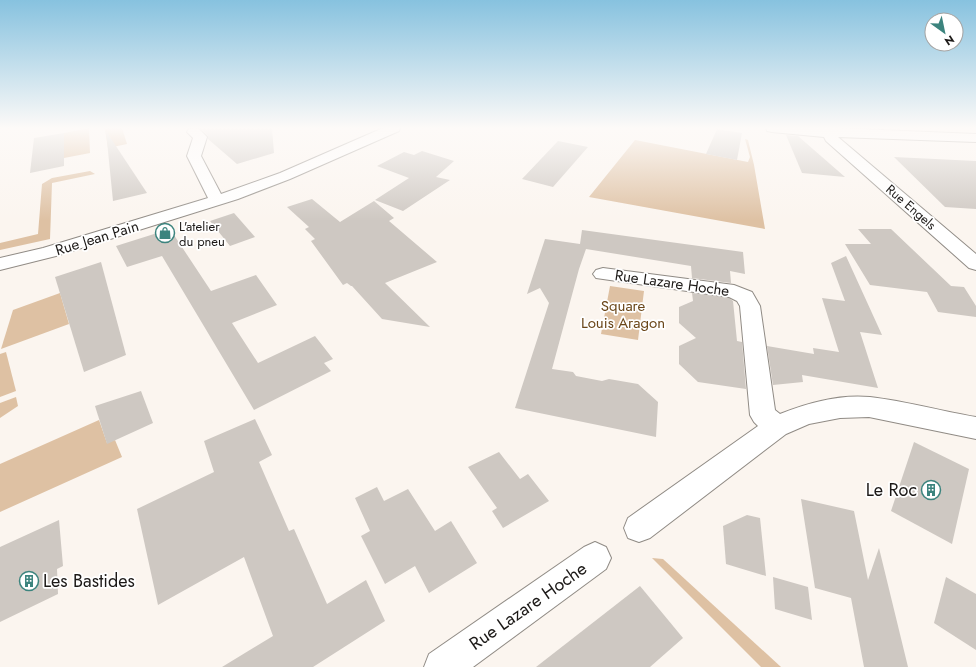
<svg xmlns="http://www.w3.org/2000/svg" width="976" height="667" font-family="Jost,sans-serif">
<rect width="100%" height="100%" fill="#fbf5ef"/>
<!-- green -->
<g fill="#dec1a3">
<polygon points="89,128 90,153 64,158 64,133"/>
<polygon points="107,128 122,128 127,144 108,148 105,130"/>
<polygon points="745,139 748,140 754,165 765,229 589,197 635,140 748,162 750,157"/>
<polygon points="90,171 95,174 52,183 50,239 0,250 0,243 38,234 42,184 52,178"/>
<polygon points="610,286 644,291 638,340 601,334"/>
<polygon points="60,293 69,324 1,349 13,310"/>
<polygon points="6,352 16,391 0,397 0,354"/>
<polygon points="16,397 18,406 0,418 0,403"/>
<polygon points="99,420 107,443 115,440 122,457 0,512 0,464"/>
<polygon points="652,558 663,559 781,667 761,667"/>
</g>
<!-- building -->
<g fill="#cec8c2">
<polygon points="200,128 272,128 274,153 237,164 208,139 208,136"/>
<polygon points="717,129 742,133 737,160 706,154"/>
<polygon points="106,131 147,193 113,201"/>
<polygon points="64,133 64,166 30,173 34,138"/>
<polygon points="786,135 798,136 845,177 802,173"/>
<polygon points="558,141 588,147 553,187 522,179"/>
<polygon points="422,151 454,161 436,177 450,180 403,211 375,200 409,178 377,166 404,152 414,155"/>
<polygon points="894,157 976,161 976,209 945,207"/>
<polygon points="312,199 340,222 374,201 394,218 389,221 437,262 385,283 430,327 382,319 352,286 351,286 347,283 343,285 311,241 315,239 305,229 309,227 287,207"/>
<polygon points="234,213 255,237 230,246 210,221"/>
<polygon points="170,229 211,291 256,275 277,305 232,323 258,363 315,336 333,359 324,363 331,371 254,410 162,256 127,267 116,246"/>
<polygon points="858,229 891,229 951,286 964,287 976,306 976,317 938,312 927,292 870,285 845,244 871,244"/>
<polygon points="582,230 743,252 745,274 730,271 731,283 692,278 691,266 586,249 579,269 552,369 573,372 576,376 602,381 609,379 638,384 658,402 656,437 515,408 549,303 540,288 527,294 545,239 580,244"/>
<polygon points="846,256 882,335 860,332 878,388 802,375 803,382 773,385 767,346 814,354 813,348 839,352 822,298 845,301 831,263"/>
<polygon points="101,262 126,355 84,372 55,277"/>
<polygon points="692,293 729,298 733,301 737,341 742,342 746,389 698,382 679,364 679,346 696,338 679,323 679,307 693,301"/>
<polygon points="141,391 153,423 107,444 95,406"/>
<polygon points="255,419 272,455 259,462 289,531 294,529 327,604 366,580 385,621 313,667 222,667 273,636 244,557 158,605 137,509 214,472 204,441"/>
<polygon points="914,442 969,469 952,544 891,511"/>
<polygon points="499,452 520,479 528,474 549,501 503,528 492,511 497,508 468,467"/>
<polygon points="377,487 384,501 408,489 435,531 451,521 477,563 429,593 415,566 385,584 361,536 370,531 355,498"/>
<polygon points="801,499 854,511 868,580 879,548 908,667 864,667 851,598 815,588"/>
<polygon points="747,515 760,518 766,576 726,564 723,526"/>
<polygon points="59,520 63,566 57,569 58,594 0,622 0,547"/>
<polygon points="773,577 808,587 812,620 775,609"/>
<polygon points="946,577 976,594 976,650 934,623"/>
<polygon points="640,586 683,638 650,667 536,667"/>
</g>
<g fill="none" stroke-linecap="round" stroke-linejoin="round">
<defs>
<g id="minor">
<polygon points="194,128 199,129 207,137 201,156 221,194 280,173 383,128 400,128 399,131 290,179 238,199 56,256 0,270 0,258 43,248 208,198 187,156 193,138 187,132 189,129"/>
<polygon points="766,128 835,128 976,134 976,142 838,137 976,254 976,270 969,268 826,141 824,137 772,132 767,131"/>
<path d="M603 268 734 285 752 292 760 306 775 410 780 414C807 403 840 394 870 397 905 401 941 411 976 417V439L869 417 840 418 809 424 786 434 650 538 639 542 628 538 624 528 628 518 758 426 754 422 750 415 740 306 737 301 729 297 596 278 593 274 596 270Z"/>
<polygon points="595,542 606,547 611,558 606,569 473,667 424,667 429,654 584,547"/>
</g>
</defs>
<!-- minor casing -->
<use href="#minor" stroke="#908b85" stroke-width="2"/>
<!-- minor -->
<use href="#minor" fill="#fff" fill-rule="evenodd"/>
</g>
<!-- sky -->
<linearGradient id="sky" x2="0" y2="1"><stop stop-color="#87c2df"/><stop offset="0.58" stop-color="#fdfaf8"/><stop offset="1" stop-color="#fdfaf8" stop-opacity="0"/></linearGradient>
<rect width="976" height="221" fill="url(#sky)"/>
<!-- icons -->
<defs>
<symbol id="shop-ring" viewBox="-11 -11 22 22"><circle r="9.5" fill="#fff" stroke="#3c847e" stroke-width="1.5"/><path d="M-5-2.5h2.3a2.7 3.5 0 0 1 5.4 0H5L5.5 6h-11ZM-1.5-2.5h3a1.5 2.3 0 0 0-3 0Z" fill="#3c847e"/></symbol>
<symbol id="building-ring" viewBox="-11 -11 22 22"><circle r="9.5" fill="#fff" stroke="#3c847e" stroke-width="1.5"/><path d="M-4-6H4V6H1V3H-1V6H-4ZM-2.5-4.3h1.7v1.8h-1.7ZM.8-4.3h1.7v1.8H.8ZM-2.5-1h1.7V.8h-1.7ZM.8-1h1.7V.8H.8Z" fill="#3c847e"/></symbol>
</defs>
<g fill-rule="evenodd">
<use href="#shop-ring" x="154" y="222" width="22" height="22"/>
<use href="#building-ring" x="920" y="479" width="22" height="22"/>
<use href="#building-ring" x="18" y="570" width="22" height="22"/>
</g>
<g text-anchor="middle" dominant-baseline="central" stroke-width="3.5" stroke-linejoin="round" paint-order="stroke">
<!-- far-street labels -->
<g font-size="13" fill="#1c1917" stroke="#fff">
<text transform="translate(911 207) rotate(41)">Rue Engels</text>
</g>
<!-- far-poi labels -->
<g font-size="13" fill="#1c1917" stroke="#fff" text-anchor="start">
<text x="179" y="226">L'atelier<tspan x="179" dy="15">du pneu</tspan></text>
</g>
<!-- street labels -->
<g font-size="15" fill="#1c1917" stroke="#fff">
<text transform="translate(97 238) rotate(-17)">Rue Jean Pain</text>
<text transform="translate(672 283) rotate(8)">Rue Lazare Hoche</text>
</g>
<!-- park labels -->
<g font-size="15" fill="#6a4619" stroke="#fff">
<text x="623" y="306">Square<tspan x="623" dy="17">Louis Aragon</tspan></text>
</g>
<!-- near-poi labels -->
<g font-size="18" fill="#1c1917" stroke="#fff" text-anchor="end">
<text x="917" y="490">Le Roc</text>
<text x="43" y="581" text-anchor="start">Les Bastides</text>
</g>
<!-- near-street labels -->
<g font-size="18" fill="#1c1917" stroke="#fff">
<text transform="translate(528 606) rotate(-35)">Rue Lazare Hoche</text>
</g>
</g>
<!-- north arrow -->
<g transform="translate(944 32) rotate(147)"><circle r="19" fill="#ffffff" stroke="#a4a3a2"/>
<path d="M0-3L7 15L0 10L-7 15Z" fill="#3c847e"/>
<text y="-6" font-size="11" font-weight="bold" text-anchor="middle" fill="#1c1917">N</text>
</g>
</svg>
